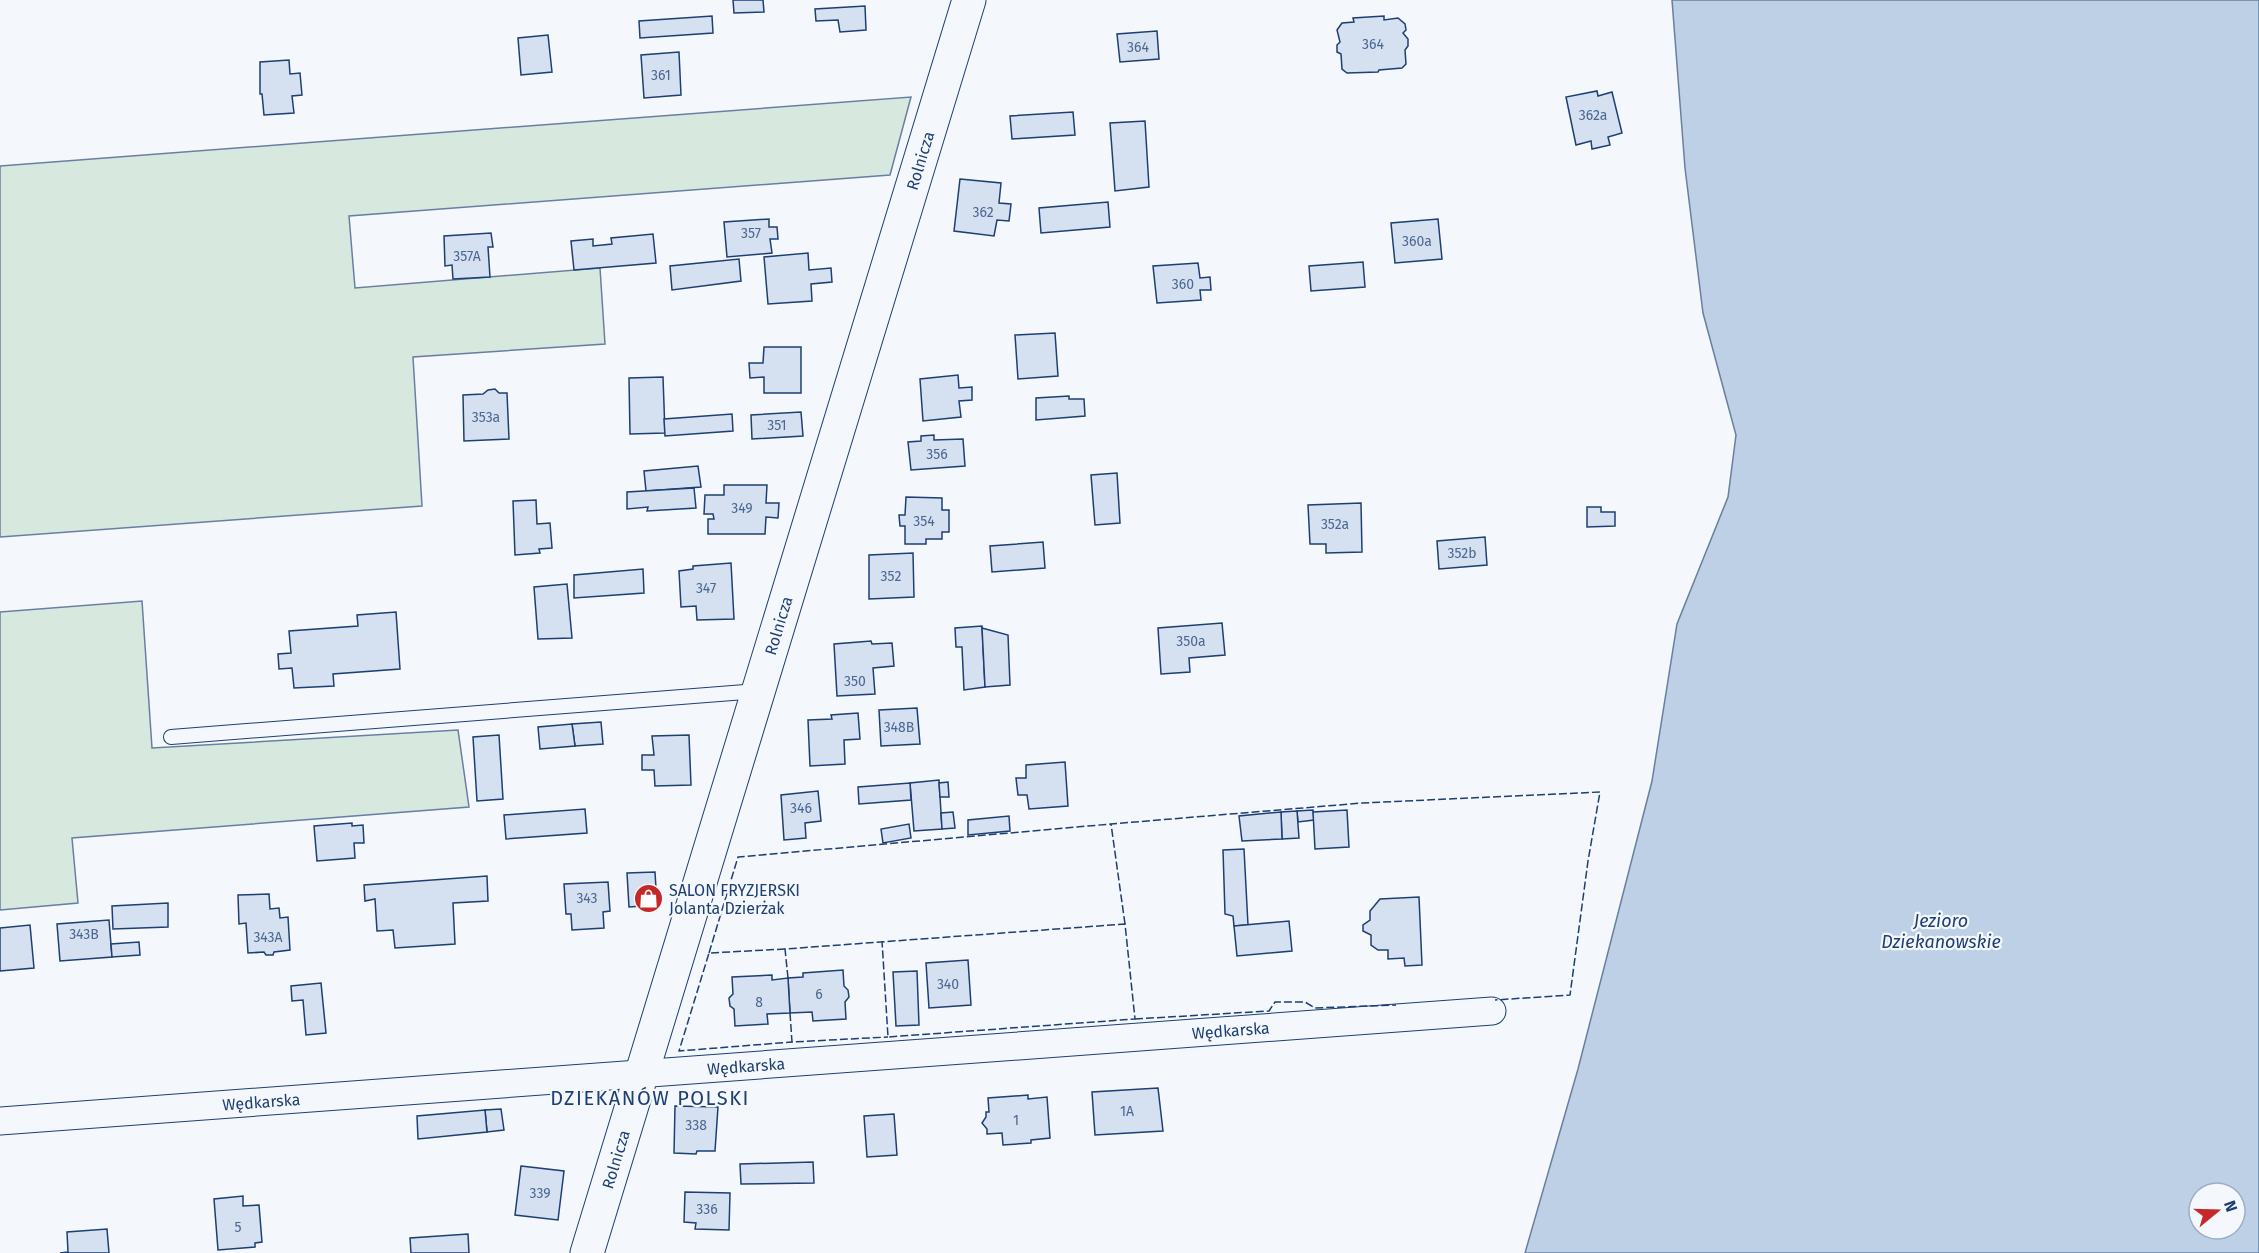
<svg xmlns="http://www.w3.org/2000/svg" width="2259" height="1253" font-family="'Fira Sans',sans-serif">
<rect width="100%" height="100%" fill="#f4f7fb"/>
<!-- green -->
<g fill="#d7e8df" stroke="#687fa3" stroke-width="1.5">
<polygon points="911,97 890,175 349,216 355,288 600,268 605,344 413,357 422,506 0,537 0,166"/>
<polygon points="142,601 152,748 458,730 469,807 72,838 78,903 0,910 0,612"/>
</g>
<!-- water -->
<path fill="#bed0e5" stroke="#687fa3" stroke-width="1.5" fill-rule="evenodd" d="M1672 0H2259V1253H1525L1578 1069 1652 781 1677 624 1728 497 1736 435 1703 313 1685 168ZM2199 1193H2235V1229H2199Z"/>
<!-- building -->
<g fill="#d5e0f0" stroke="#1d3f73" stroke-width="1.5">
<polygon points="733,0 763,0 764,12 734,13"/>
<polygon points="865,6 866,30 840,32 838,20 816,21 815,9"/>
<polygon points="712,16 713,33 640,38 639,21"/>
<polygon points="1384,16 1384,20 1398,18 1405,24 1406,30 1403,33 1408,39 1408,46 1405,50 1406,64 1402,68 1379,70 1378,72 1347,73 1342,69 1341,54 1337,52 1337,45 1340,42 1337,30 1342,23 1354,22 1353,18"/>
<polygon points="1157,31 1159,59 1120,62 1117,34"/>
<polygon points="548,35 552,72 521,75 518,38"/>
<polygon points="679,52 681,95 644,98 641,55"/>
<polygon points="289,60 290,74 300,73 302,95 292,96 294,113 264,115 262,94 260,94 260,62"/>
<polygon points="1597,91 1598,96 1612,92 1622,133 1608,137 1610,145 1592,149 1591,141 1576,145 1566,97"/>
<polygon points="1073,112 1075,135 1012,139 1010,116"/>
<polygon points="1145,121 1149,187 1115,191 1110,123"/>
<polygon points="960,179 1001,183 999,203 1011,204 1009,221 997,220 994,236 954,231"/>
<polygon points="1108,202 1110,227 1041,233 1039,208"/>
<polygon points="769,219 769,227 777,227 778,239 770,239 772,253 727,257 724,222"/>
<polygon points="1438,219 1442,259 1395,263 1391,223"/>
<polygon points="491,233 493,247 488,247 490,277 453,279 452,265 445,266 444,236"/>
<polygon points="653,234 656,263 574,270 571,241 593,239 593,246 612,244 611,238"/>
<polygon points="808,253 809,270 831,268 832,282 811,284 812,301 768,304 764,257"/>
<polygon points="739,259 741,281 672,290 670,266"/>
<polygon points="1363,262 1365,287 1311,291 1309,266"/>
<polygon points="1198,263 1200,278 1210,277 1211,290 1200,290 1201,300 1157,303 1153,266"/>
<polygon points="1055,333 1058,376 1018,379 1015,335"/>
<polygon points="764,347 801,347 801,393 764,393 764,377 750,378 749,363 763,363"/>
<polygon points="958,375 959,388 972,387 972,400 959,401 961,417 923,421 920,379"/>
<polygon points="663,377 665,433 630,434 629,378"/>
<polygon points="495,389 499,393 507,393 509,439 464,441 463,395 483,394 488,390"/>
<polygon points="1069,396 1069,399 1084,399 1085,416 1036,420 1036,398"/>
<polygon points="801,412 803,436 752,439 751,415"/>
<polygon points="732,414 733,431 665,436 664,419"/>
<polygon points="934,435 934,440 963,439 965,466 911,470 908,442 921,441 921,436"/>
<polygon points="698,466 701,487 646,491 644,471"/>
<polygon points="1117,473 1120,523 1095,525 1091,475"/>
<polygon points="724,485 767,485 766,503 779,503 778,518 766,517 765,534 708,534 708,519 714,519 713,514 704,514 705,495 724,495"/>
<polygon points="694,488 696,508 647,511 648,507 627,509 627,492"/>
<polygon points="906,497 942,498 942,510 949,510 949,532 942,532 942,539 926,539 926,544 905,544 905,526 900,526 899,515 905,515"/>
<polygon points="536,500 537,524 550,523 552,548 539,549 540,553 515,555 513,501"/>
<polygon points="1361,503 1362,552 1326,553 1326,544 1310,544 1308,505"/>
<polygon points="1587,507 1601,507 1601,512 1615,512 1615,526 1587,527"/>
<polygon points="1485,537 1487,565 1439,569 1437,541"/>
<polygon points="1043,542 1045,568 992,572 990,546"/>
<polygon points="913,553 914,597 869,599 869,555"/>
<polygon points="731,563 734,619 697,620 696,606 681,607 679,571 693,569 693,566"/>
<polygon points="643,569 644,593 574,598 574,575"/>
<polygon points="567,584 572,638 538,639 534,587"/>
<polygon points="396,612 400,669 333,674 334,686 294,688 292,668 279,669 278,654 291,653 289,631 358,626 357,615"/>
<polygon points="1222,623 1225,655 1189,658 1190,672 1161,674 1158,628"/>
<polygon points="982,626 985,687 964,690 962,647 956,647 955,628"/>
<polygon points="982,628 1008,635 1010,685 985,687"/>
<polygon points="871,641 872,644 892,643 894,666 873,668 875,694 837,696 834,644"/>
<polygon points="917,708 920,744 881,746 879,710"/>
<polygon points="858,713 860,739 844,740 845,764 810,766 808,720 832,719 831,715"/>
<polygon points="601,722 603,744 575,746 572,724"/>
<polygon points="572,724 575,746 540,749 538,727"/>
<polygon points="499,735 503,799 477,801 473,737"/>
<polygon points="689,735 691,785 655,786 654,770 642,770 642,755 654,755 652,736"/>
<polygon points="1065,762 1068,806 1029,809 1027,795 1018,795 1016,778 1026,778 1026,765"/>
<polygon points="939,780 942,829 914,831 910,783"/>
<polygon points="948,782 949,797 940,797 939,783"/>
<polygon points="910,783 911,800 859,804 858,787"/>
<polygon points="818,791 821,821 805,823 806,838 784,840 781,795"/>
<polygon points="585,809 587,833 506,839 504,815"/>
<polygon points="1313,810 1314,820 1298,822 1297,811"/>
<polygon points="1347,810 1349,847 1315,849 1313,812"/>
<polygon points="1297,811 1299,838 1282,839 1281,812"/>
<polygon points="953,812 955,828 942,829 941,813"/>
<polygon points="1281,812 1282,839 1242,841 1239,816"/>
<polygon points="1009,816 1010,831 968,835 968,820"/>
<polygon points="352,823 352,826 363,825 364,843 354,843 355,858 317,861 314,826"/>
<polygon points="909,824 911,838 883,843 881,829"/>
<polygon points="1244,849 1248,925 1234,926 1233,916 1225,914 1223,850"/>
<polygon points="655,872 657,905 629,907 627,873"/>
<polygon points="487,876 488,901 453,903 455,944 395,948 393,930 377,931 375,899 365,901 364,885"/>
<polygon points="608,882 610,911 603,912 604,928 572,930 571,914 566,914 564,884"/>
<polygon points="269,894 270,909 279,908 280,918 288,917 290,950 274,952 273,955 266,955 264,952 248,953 246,923 239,924 238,895"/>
<polygon points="1419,897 1422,965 1405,966 1404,958 1388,959 1388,950 1378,950 1371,945 1371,935 1363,931 1363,925 1370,920 1370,911 1380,899"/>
<polygon points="168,903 168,927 113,929 112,906"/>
<polygon points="109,920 112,957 60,961 57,924"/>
<polygon points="1289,921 1292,951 1237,956 1234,926"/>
<polygon points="30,925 34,968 0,971 0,928"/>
<polygon points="139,942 140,955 112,957 111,944"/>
<polygon points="968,960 971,1005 929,1008 926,963"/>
<polygon points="843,970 844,986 848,990 849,997 845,1002 846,1019 813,1021 812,1012 790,1013 788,978 803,977 803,973"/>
<polygon points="917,971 919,1025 896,1026 893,972"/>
<polygon points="772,975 772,980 788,978 790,1013 767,1014 768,1024 735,1026 734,1009 730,1006 729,998 733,994 732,977"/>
<polygon points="321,983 326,1033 306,1035 303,1000 292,1001 291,986"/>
<polygon points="1158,1088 1163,1131 1095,1135 1092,1092"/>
<polygon points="1028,1095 1028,1099 1047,1097 1050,1138 1031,1140 1031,1143 1003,1145 1002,1133 987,1134 987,1129 982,1123 986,1117 986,1112 989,1112 988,1098"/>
<polygon points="675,1106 718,1107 715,1151 697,1151 696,1154 674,1153"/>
<polygon points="501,1109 504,1130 487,1132 485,1110"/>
<polygon points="485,1110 487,1132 418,1139 417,1116"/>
<polygon points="894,1114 897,1155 867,1157 864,1116"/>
<polygon points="813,1162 814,1183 741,1184 740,1164"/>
<polygon points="521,1166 564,1171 558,1220 515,1215"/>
<polygon points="685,1192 730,1193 729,1230 695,1229 696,1223 684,1222"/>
<polygon points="243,1196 243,1206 259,1205 262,1242 255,1243 255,1247 218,1250 214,1199"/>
<polygon points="107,1229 109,1253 60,1253 68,1252 67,1232"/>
<polygon points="468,1234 469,1253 411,1253 410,1238"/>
</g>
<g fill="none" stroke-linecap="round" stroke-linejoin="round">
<defs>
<polyline id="service" points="171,737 758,691"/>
<g id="minor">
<path id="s1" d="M0 1121 1492 1011"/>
</g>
<g id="tertiary">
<path id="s2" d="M587 1253 969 0"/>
</g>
</defs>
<!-- service casing -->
<use href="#service" stroke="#1d3f73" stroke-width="16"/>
<!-- minor casing -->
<use href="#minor" stroke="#1d3f73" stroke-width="29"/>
<!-- tertiary casing -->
<use href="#tertiary" stroke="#1d3f73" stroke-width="35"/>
<!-- service -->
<use href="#service" stroke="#f4f7fb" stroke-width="14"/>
<!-- minor -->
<use href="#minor" stroke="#f4f7fb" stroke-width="27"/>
<!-- tertiary -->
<use href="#tertiary" stroke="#f4f7fb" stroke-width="33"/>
<!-- fence -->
<g stroke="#1d3f73" stroke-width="1.5" stroke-dasharray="8 3" stroke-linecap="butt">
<polyline points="1125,924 1111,824 1362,803 1600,792 1588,861 1570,995 1495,1000"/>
<polyline points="785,949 709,953 679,1051 792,1042"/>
<polyline points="709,953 738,857 1111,824"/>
<polyline points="788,978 785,949 1125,924 1135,1019 888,1037 882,941"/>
<polyline points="790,1013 792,1042 888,1037"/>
<polyline points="1135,1019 1269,1011 1275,1002 1305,1002 1315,1008 1396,1005"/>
</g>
</g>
<!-- icons -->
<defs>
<symbol id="shop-disc" viewBox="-11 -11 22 22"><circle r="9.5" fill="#c62828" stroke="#f4f7fb"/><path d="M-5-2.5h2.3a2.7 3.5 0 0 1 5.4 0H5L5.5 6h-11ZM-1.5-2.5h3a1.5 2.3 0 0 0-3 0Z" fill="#fff"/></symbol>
</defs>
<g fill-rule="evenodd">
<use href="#shop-disc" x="632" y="882" width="33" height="33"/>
</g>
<g text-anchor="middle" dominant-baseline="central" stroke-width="4.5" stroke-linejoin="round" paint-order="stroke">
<!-- number labels -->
<g font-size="14" fill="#4b6792">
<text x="1373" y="44">364</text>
<text x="1138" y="47">364</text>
<text x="661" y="75">361</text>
<text x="1593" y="115">362a</text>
<text x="983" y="212">362</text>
<text x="751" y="233">357</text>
<text x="1417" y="241">360a</text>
<text x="467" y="256">357A</text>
<text x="1183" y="284">360</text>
<text x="486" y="417">353a</text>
<text x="777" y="425">351</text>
<text x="937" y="454">356</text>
<text x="742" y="508">349</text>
<text x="924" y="521">354</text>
<text x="1335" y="524">352a</text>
<text x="1462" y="553">352b</text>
<text x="891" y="576">352</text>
<text x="706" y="588">347</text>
<text x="1191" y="641">350a</text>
<text x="855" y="681">350</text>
<text x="899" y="727">348B</text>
<text x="801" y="808">346</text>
<text x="587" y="898">343</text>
<text x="84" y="934">343B</text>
<text x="268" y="937">343A</text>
<text x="948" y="984">340</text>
<text x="819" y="994">6</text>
<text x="759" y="1002">8</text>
<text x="1127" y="1111">1A</text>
<text x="1016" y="1120">1</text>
<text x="696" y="1125">338</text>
<text x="540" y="1193">339</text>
<text x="707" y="1209">336</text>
<text x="238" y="1227">5</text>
</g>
<!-- street labels -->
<g font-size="16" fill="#1d3f73" stroke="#f4f7fb">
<text stroke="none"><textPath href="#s2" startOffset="1142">Rolnicza</textPath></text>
<text stroke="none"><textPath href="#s2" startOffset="656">Rolnicza</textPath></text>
<text stroke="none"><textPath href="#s1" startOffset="1234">Wędkarska</textPath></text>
<text stroke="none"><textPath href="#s1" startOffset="748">Wędkarska</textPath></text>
<text stroke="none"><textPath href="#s1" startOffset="262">Wędkarska</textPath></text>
<text stroke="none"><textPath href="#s2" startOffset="98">Rolnicza</textPath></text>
</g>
<!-- poi labels -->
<g font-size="16" fill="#1d3f73" stroke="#f4f7fb" text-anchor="start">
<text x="669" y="890">SALON FRYZJERSKI<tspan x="669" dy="18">Jolanta Dzierżak</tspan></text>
</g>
<!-- water labels -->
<g font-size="18" font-style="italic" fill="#1d3f73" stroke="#f4f7fb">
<text x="1941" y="921">Jezioro<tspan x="1941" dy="21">Dziekanowskie</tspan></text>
</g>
<!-- quarter labels -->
<g font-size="20" letter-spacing="1.5" fill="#1d3f73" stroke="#f4f7fb">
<text x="650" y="1098">DZIEKANÓW POLSKI</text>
</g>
</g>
<!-- north arrow -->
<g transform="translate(2217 1211) rotate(71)"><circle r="28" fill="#f4f7fb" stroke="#9eadc5" stroke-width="1.5"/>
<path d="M0-4.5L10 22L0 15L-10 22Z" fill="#c62828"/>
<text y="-9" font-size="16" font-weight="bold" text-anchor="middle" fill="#1d3f73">N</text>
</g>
</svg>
